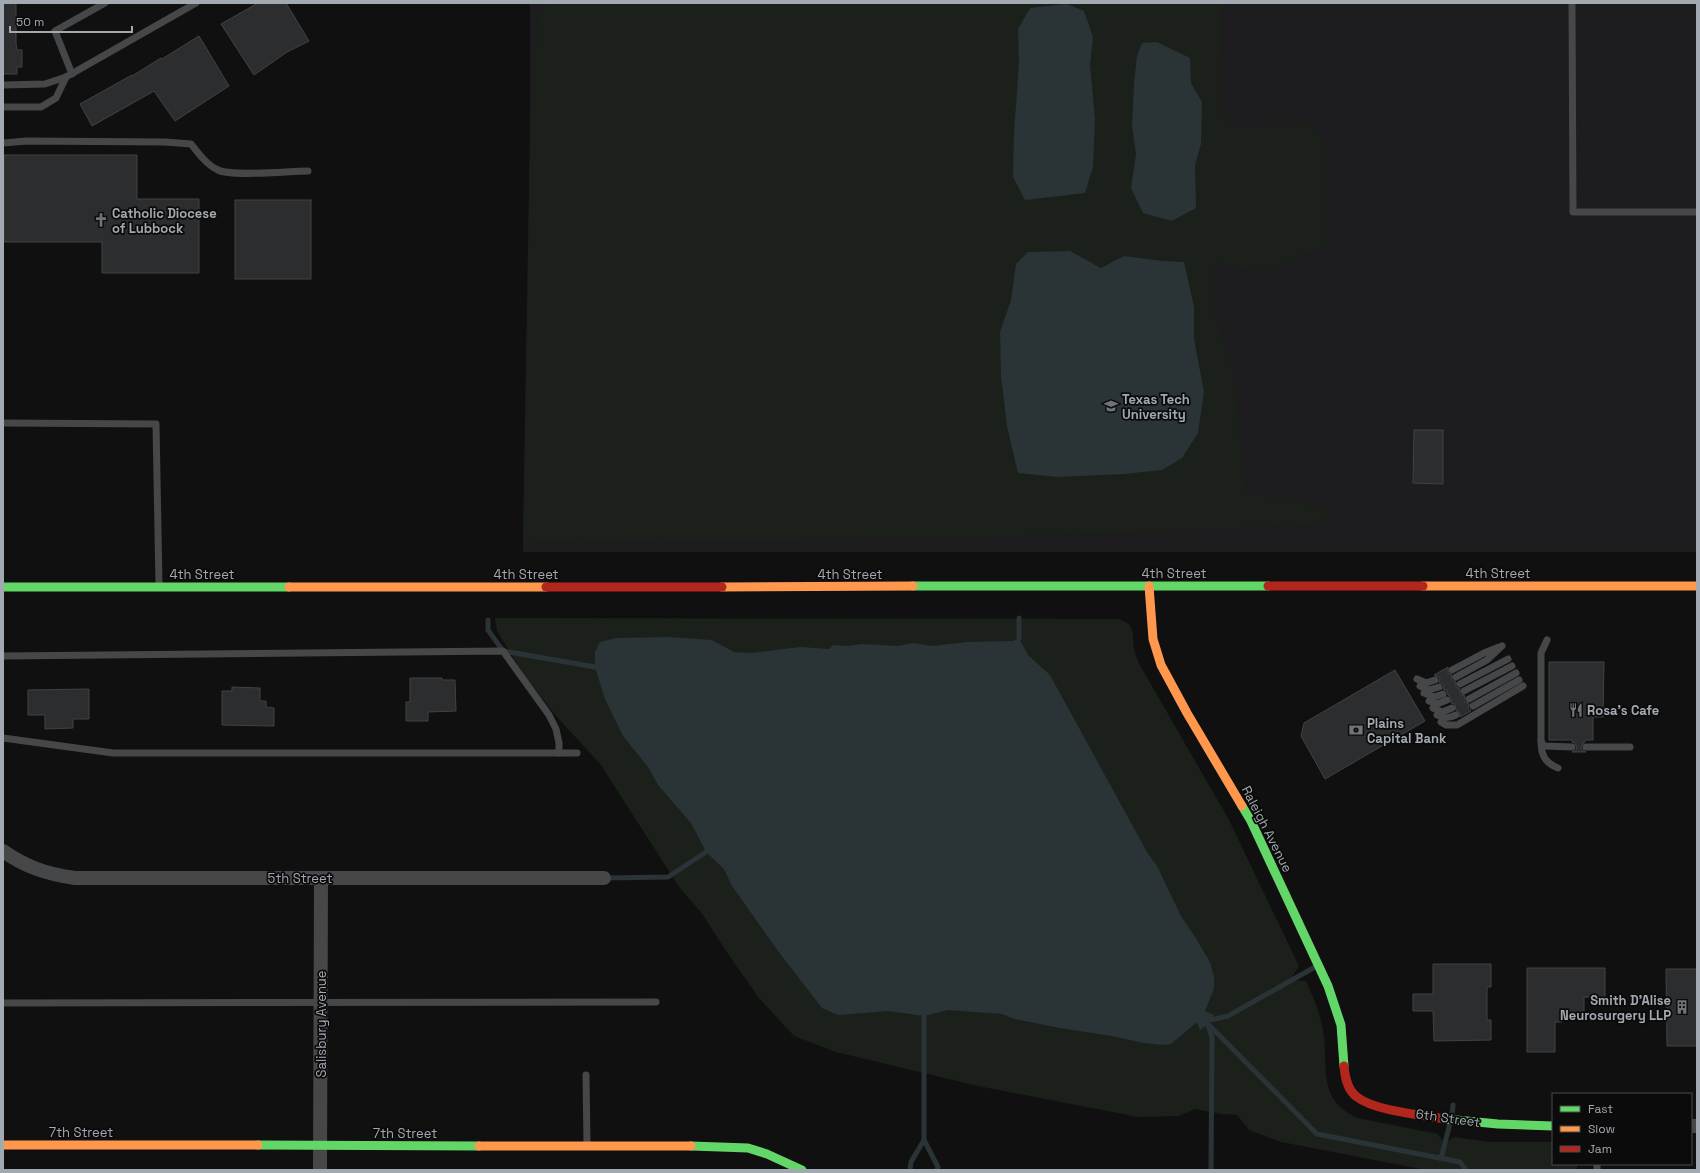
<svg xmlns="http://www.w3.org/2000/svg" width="1700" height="1173" font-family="'Space Grotesk',sans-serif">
<rect width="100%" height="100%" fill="#101011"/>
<!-- built -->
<polygon fill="#1d1d1f" points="530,3 1697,3 1697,552 523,552 530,133"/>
<!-- green -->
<g fill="#1b201b">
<polygon points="545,3 1221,3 1219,108 1236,128 1310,124 1326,144 1328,244 1266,273 1216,263 1213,311 1233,370 1246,494 1292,498 1329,511 1326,525 941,539 523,542 530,133 537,29"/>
<path d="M495 618 1117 619C1136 623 1132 633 1134 649 1135 655 1138 661 1141 667L1229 820 1299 966 1292 977 1293 980 1306 981C1313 997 1320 1012 1323 1030 1329 1065 1316 1100 1358 1118L1438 1134 1443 1141 1447 1142 1454 1137 1489 1142H1553V1164H1577V1170H1426L1281 1142 1249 1130 1237 1115 1221 1114 1195 1109 1178 1116 1138 1117 978 1086 836 1052 794 1036 759 998 730 957 703 915 679 887 601 765 556 716 524 675 497 631Z"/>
</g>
<!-- water -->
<g fill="#2a3336">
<polygon points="1067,4 1084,11 1093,37 1090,65 1095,119 1093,167 1085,193 1025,200 1013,177 1014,133 1019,63 1018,29 1030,8"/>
<polygon points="1157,42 1190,58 1191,83 1202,102 1201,144 1195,165 1196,208 1172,221 1143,213 1131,188 1136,154 1132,126 1134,83 1137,56 1142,43"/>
<polygon points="1070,251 1101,268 1124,256 1162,261 1184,262 1194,307 1194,339 1204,392 1198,433 1182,458 1162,470 1124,474 1058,477 1018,473 1007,426 1001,376 1000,332 1011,300 1016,264 1028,252"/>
<polygon points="668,637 712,640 734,652 751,653 800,647 829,649 833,645 847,646 862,644 898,646 913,643 933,646 967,642 1013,641 1019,638 1028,655 1050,675 1147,852 1157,866 1181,916 1195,937 1210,962 1214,977 1214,989 1205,1011 1214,1015 1208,1024 1200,1030 1197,1022 1171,1044 1163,1045 1143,1043 1112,1036 1060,1028 1015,1019 1002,1014 948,1010 924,1016 888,1011 838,1015 822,1008 778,951 732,886 724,869 706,852 691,823 658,785 648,767 623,736 605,699 595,667 595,652 600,642 616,638"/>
</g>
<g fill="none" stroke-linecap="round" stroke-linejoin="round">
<!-- stream -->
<g stroke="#2a3336" stroke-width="5">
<polyline points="1019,618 1019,638"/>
<polyline points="488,620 488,630 503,651 595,667"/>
<polyline points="605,878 668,877 706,852"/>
<polyline points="1211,1020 1228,1016 1315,967"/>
<polyline points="1208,1024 1317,1134 1460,1162 1466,1170"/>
<polyline points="1208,1026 1212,1037 1211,1170"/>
<polyline points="1452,1116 1453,1105"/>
<polyline points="924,1140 938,1167 937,1170"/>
<polyline points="1439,1158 1442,1155 1450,1123"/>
<polyline points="910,1170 911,1162 924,1140 924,1016"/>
</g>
</g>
<!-- building -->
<g fill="#2c2d2e" stroke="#404244">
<polygon points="3,3 16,3 16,44 17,50 22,50 22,67 17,67 17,74 3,74"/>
<polygon points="258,3 286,3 309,41 287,52 254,75 221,24"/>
<polygon points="199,36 229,86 175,121 154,91 92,126 80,104 132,75 132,76 161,58 162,59"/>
<polygon points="4,155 137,155 137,199 199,199 199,273 102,273 102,242 4,242"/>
<rect x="235" y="200" width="76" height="79"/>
<polygon points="1414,430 1443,430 1443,484 1413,483"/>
<polygon points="1549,662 1604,662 1603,717 1593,717 1593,740 1586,740 1581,747 1582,750 1586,752 1572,752 1576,750 1577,747 1575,743 1572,742 1572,740 1549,740"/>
<polygon points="1448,667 1448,673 1452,675 1452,680 1456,682 1456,687 1460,689 1460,694 1465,696 1464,701 1469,704 1468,708 1471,711 1460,717 1460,713 1456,710 1455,704 1451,703 1451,698 1448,695 1447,691 1443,689 1444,685 1439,682 1440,678 1434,675"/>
<polygon points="1395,670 1425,721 1325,779 1301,736 1304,723"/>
<polygon points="410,678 442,678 442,680 455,680 456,711 428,712 428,721 406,721 406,702 410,702"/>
<polygon points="232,687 260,688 260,701 266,701 266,707 274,708 274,726 222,725 222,691 232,691"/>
<polygon points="89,689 89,719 73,719 73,728 45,729 45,715 28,715 28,690"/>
<polygon points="1433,964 1491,964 1491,987 1487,987 1487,1020 1491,1020 1491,1040 1434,1041 1433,1011 1413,1011 1413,994 1433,994"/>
<polygon points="1527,968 1605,968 1605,997 1584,997 1584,1014 1562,1014 1562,1022 1555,1022 1555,1052 1527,1052"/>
<polygon points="1666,969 1697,969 1697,1046 1667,1046"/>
</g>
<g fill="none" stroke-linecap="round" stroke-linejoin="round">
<!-- lane -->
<g stroke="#454749" stroke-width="7">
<polyline points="1572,3 1573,212 1697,212"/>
<polyline points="72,74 55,31 105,3"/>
<polyline points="3,85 45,84 66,77 196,3"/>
<polyline points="3,107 41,107 56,98 66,77"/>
<path d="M3 143 27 141 165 142 191 144C198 153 207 165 218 170 232 177 289 171 308 171"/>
<polyline points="3,423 156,424 159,585"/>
<polyline points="1547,640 1541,653 1541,741 1544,746 1572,747"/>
<polyline points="3,656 503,651 549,715 556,729 559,743 559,753"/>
<polyline points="1452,670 1484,653 1499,647"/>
<polyline points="1456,677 1487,660 1502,646"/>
<polyline points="1417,679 1426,683 1435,680"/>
<polyline points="1460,684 1508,659"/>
<polyline points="1420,686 1429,690 1439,687"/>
<polyline points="1464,691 1512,666"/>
<polyline points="1424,693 1434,697 1443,694"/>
<polyline points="1469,699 1516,673"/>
<polyline points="1429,701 1437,704 1447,700"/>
<polyline points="1473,706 1519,680"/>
<polyline points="1433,708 1442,712 1452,708"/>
<path d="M1437 715C1444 719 1449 718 1456 715"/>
<polyline points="1441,722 1446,725 1457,725 1523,686"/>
<polyline points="3,738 113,753 577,753"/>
<path d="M1541 741C1541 755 1545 763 1558 768"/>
<polyline points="1586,747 1630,747"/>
<polyline points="3,1003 656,1002"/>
<polyline points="586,1075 587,1144"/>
<polyline points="1597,1170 1597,1164"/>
</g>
<!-- street -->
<g stroke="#454749" stroke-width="14">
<path d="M3 851C26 867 46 874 75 878H604"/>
<polyline points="1691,1126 1697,1126"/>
<polyline points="320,1170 321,879"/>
</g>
<!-- fast -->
<g stroke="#63d668" stroke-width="9">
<polyline points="913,586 1268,586"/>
<polyline points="3,587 289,587"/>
<polyline points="1242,806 1251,821 1328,986 1341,1025 1344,1066"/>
<polyline points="1445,1119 1498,1124 1553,1126"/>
<polyline points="258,1145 479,1146"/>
<polyline points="691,1146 748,1148 767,1154 802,1170"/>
</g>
<!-- slow -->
<g stroke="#ff974d" stroke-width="9">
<polyline points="1149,586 1153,639 1161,665 1187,713 1242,806"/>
<polyline points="1423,586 1697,586"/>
<polyline points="289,587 546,587"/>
<polyline points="722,587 913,586"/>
<polyline points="3,1145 258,1145"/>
<polyline points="479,1146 691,1146"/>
</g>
<!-- jam -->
<g stroke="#b3261e" stroke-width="9">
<polyline points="1268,586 1423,586"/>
<polyline points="546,587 722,587"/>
<path d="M1344 1066C1345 1077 1347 1090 1357 1097 1375 1111 1422 1115 1445 1119"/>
</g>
</g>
<!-- icons -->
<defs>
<symbol id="church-bare" viewBox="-9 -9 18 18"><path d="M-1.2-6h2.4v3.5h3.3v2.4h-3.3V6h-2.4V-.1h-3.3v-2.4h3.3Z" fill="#707378" stroke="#0b0b0c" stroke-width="2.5" paint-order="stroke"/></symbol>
<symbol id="university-bare" viewBox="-9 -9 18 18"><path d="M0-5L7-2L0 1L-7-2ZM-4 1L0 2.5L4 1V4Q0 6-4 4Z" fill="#707378" stroke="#0b0b0c" stroke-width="2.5" paint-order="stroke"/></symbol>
<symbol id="restaurant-bare" viewBox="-9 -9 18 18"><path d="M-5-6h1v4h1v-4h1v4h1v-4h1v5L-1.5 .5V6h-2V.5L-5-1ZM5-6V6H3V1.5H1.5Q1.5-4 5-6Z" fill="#707378" stroke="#0b0b0c" stroke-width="2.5" paint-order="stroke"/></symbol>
<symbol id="bank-bare" viewBox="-9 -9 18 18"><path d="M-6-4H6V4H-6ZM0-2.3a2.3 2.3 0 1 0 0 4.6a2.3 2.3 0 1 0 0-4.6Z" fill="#707378" stroke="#0b0b0c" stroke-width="2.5" paint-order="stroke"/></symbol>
<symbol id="building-bare" viewBox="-9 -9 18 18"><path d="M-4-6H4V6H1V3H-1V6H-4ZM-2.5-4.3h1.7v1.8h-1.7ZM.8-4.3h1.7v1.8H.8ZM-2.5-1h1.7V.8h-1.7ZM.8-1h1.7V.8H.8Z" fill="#707378" stroke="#0b0b0c" stroke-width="2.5" paint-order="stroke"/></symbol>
</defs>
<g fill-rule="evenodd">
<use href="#church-bare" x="91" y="210" width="20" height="20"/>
<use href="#university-bare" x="1101" y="396" width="20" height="20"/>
<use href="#restaurant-bare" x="1566" y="700" width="20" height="20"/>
<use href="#bank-bare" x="1346" y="720" width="20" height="20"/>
<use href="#building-bare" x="1672" y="997" width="20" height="20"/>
</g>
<g text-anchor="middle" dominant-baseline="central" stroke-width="3.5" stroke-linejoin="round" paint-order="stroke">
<!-- poi labels -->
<g font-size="13" font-weight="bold" fill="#a3a9b0" stroke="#0b0b0c" text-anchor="start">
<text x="112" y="213">Catholic Diocese<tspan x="112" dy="15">of Lubbock</tspan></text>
<text x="1122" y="399">Texas Tech<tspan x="1122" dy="15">University</tspan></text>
<text x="1587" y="710">Rosa's Cafe</text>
<text x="1367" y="723">Plains<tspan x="1367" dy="15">Capital Bank</tspan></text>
<text x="1671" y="1000" text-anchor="end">Smith D'Alise<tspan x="1671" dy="15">Neurosurgery LLP</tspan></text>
</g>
<!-- street labels -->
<g font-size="13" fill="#a3a9b0" stroke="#0b0b0c">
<text x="1174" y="573">4th Street</text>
<text x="1498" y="573">4th Street</text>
<text x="202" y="574">4th Street</text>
<text x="526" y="574">4th Street</text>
<text x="850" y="574">4th Street</text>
<text transform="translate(1267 829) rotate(63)">Raleigh Avenue</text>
<text x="300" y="878">5th Street</text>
<text transform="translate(321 1024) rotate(-90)">Salisbury Avenue</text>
<text transform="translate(1448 1118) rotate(8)">6th Street</text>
<text x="81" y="1132">7th Street</text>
<text x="405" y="1133">7th Street</text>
</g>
</g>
<!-- border -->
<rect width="1700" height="1173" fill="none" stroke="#a3a9b0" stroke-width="8"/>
<!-- legend -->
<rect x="1552" y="1093" width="140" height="72" fill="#0b0b0c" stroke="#484a4e"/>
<rect x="1560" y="1106" width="20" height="6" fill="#63d668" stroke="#484a4e"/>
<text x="1588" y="1113" font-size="12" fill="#a3a9b0">Fast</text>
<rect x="1560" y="1126" width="20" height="6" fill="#ff974d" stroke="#484a4e"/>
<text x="1588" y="1133" font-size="12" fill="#a3a9b0">Slow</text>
<rect x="1560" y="1146" width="20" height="6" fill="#b3261e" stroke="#484a4e"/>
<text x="1588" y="1153" font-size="12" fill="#a3a9b0">Jam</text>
<!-- scale -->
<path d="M10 26v6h122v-6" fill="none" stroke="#a3a9b0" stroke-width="2"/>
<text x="16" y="26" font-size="12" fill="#a3a9b0" stroke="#0b0b0c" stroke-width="3" paint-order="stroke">50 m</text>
</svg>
